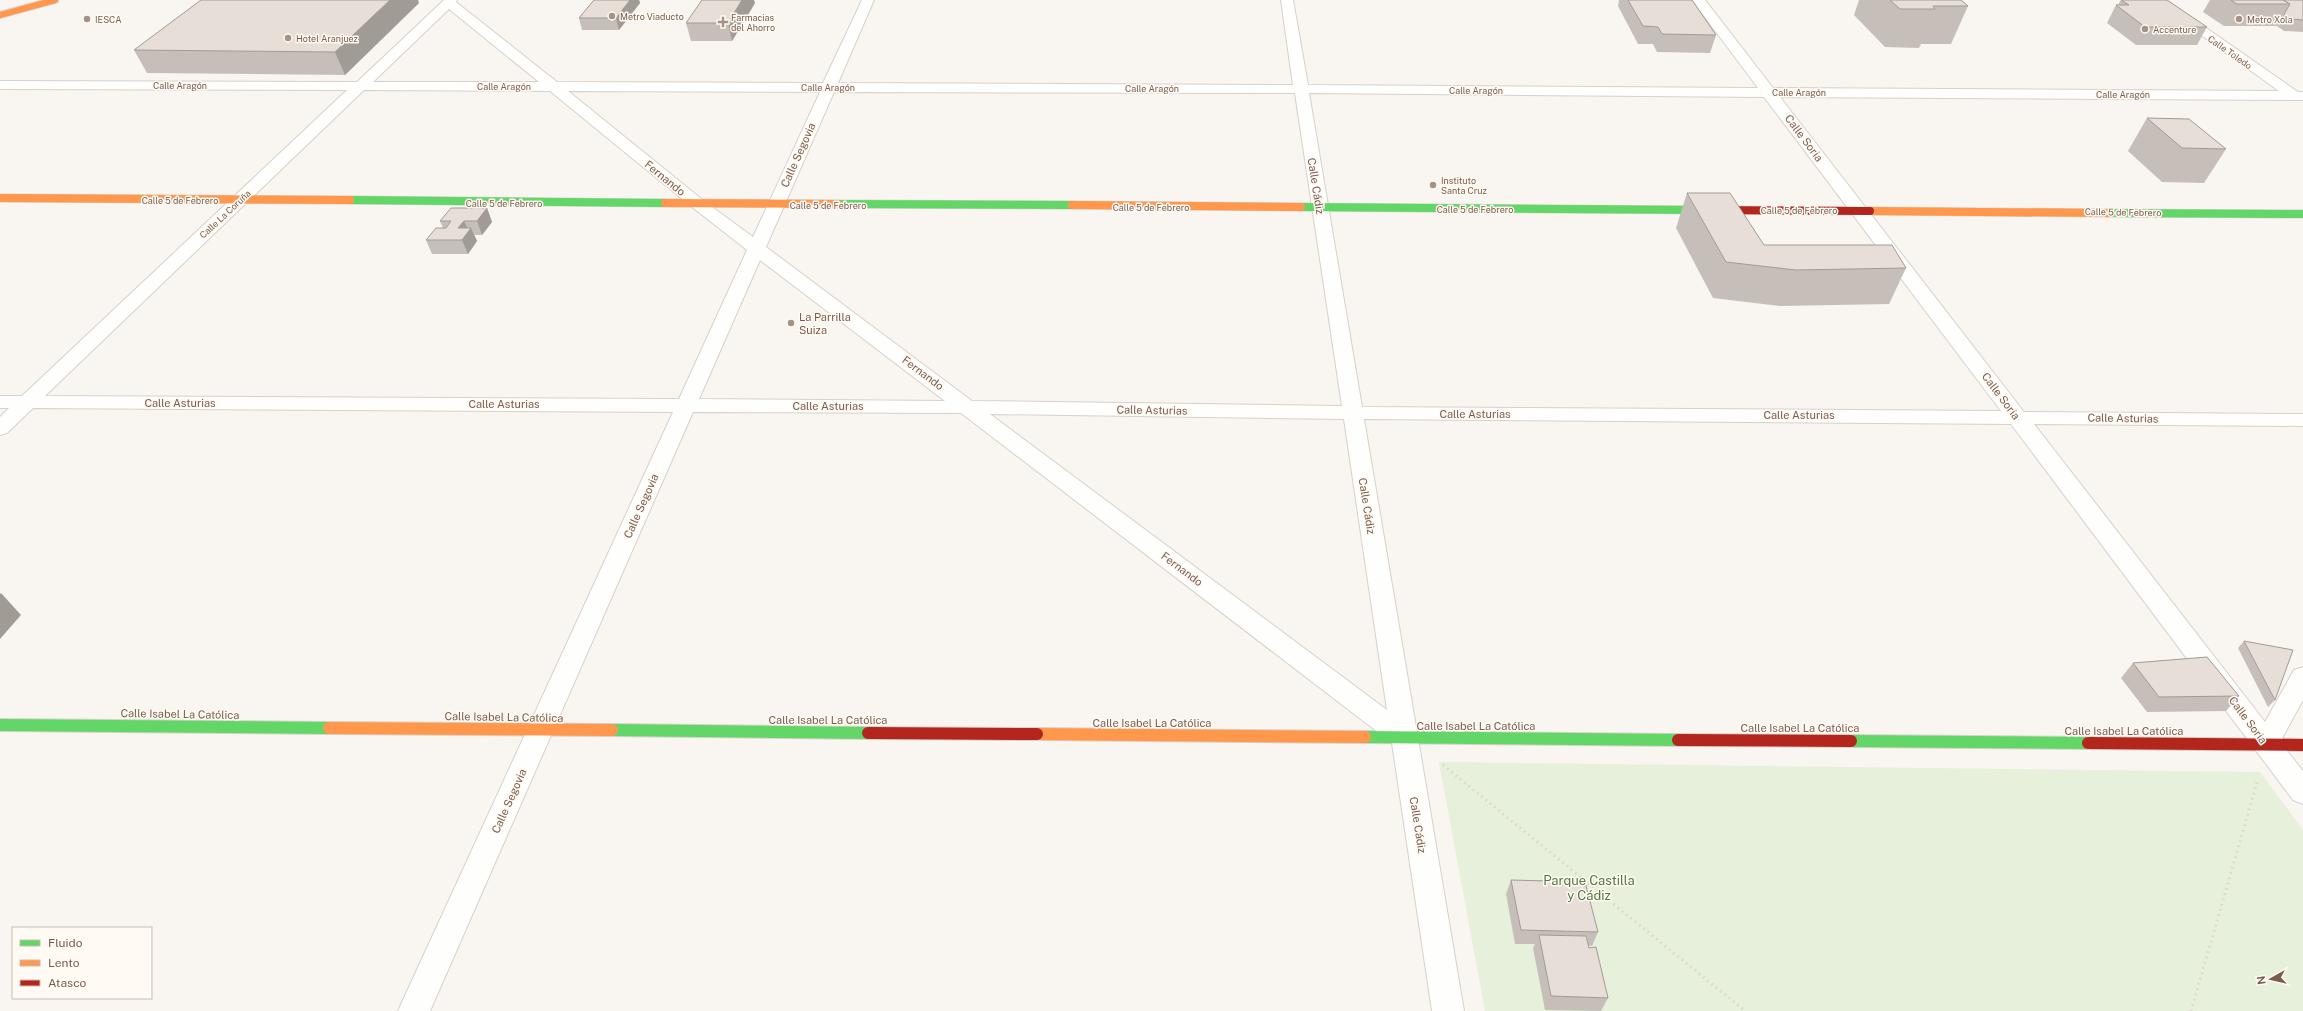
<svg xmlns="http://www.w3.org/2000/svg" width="2303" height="1011" font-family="'Public Sans',sans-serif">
<rect width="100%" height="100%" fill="#f9f5f0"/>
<!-- green -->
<polygon fill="#e7f0db" points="1439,762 2260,772 2303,830 2303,1011 1485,1011"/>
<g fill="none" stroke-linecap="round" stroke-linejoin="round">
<defs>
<path id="street" d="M444 0H457L456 2 557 82 823 83 862 0H874L838 83 1293 85 1281 0H1293L1308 85 1758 88 1692 0H1705L1773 88 2279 91 2152 0H2166L2298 92H2303V100L1780 97 2024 412 2303 414V426L2034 424 2265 722 2294 670 2303 667V700L2280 742 2303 771V804L2293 800 2011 424 1364 419 1464 1011H1432L1392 743 961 413 693 412 430 1011H398L673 412 33 408 7 433 0 435V417L9 408H0V396H22L347 90 0 89V81L357 82ZM449 9 539 82H373ZM364 90 550 91 692 207 747 250 679 399 45 396ZM568 91 820 92 753 237 704 201ZM834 92 1295 93 1342 406 972 401 766 247ZM1309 93 1764 97 2001 411 1362 407ZM760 260 945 401 699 399ZM990 414 1344 419 1387 710Z"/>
<g id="fast-far1">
<polyline points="350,200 665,203"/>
<polyline points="838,204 1072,205"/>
<polyline points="1301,207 1704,210"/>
<polyline points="2108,213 2303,214"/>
</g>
<g id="fast">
<polyline points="0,725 329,728"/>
<polyline points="612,730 868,733"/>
<polyline points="1365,737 1678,740"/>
<polyline points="1851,741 2088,743"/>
</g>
<polyline id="slow-far2" points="0,15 55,0"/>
<g id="slow-far1">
<polyline points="0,198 350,200"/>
<polyline points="665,203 838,204"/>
<polyline points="1072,205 1301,207"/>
<polyline points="1870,211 2108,213"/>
</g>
<g id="slow">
<polyline points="329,728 612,730"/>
<polyline points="1037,734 1365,737"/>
</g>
<polyline id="jam-far1" points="1704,210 1870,211"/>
<g id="jam">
<polyline points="868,733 1037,734"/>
<polyline points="1678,740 1851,741"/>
<polyline points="2088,743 2303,745"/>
</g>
</defs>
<!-- street casing -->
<use href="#street" stroke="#d7d1cb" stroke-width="2"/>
<!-- fast-far1 casing -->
<use href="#fast-far1" stroke="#d9d2cb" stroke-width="9"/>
<!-- fast casing -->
<use href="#fast" stroke="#d9d2cb" stroke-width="14"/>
<!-- slow-far2 casing -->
<use href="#slow-far2" stroke="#d9d2cb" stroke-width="8"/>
<!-- slow-far1 casing -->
<use href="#slow-far1" stroke="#d9d2cb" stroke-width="9"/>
<!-- slow casing -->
<use href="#slow" stroke="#d9d2cb" stroke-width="14"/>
<!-- jam-far1 casing -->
<use href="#jam-far1" stroke="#d9d2cb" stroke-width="9"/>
<!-- jam casing -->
<use href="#jam" stroke="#d9d2cb" stroke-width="14"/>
<!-- path -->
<g stroke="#dcd5d0" stroke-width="3" stroke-dasharray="1.5 4" stroke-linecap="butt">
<polyline points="1443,765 1745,1011"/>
<polyline points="2191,1011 2258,779"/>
</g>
<!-- street -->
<use href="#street" fill="#fefefd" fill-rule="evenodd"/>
<!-- fast-far1 -->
<use href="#fast-far1" stroke="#63d668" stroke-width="8"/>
<!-- fast -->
<use href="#fast" stroke="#63d668" stroke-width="12"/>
<!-- slow-far2 -->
<use href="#slow-far2" stroke="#ff974d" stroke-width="6"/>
<!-- slow-far1 -->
<use href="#slow-far1" stroke="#ff974d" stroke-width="8"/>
<!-- slow -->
<use href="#slow" stroke="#ff974d" stroke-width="12"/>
<!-- jam-far1 -->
<use href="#jam-far1" stroke="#b3261e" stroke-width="8"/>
<!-- jam -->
<use href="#jam" stroke="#b3261e" stroke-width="12"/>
</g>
<!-- wall -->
<g fill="#c6bfb9">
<polygon points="594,0 639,0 640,3 619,30 582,30 579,18"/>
<polygon points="1619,0 1692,0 1716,35 1710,53 1657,52 1653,44 1638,44 1618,6"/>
<polygon points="1859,0 1961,0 1968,6 1951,44 1921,44 1919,48 1885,47 1854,15"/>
<polygon points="2121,0 2207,27 2197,45 2136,45 2107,23 2116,5 2118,5"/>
<polygon points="2210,0 2303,0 2303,32 2284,31 2277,26 2224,26 2203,12"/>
<polygon points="419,3 345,75 147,73 134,50"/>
<polygon points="755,3 732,41 691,41 686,23"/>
<polygon points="2147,118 2226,149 2204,183 2162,182 2128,151"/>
<polygon points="1687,193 1764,245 1906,268 1889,304 1781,306 1713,298 1676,228"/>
<polygon points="487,208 492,222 482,235 474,235 477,241 468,254 432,254 426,240 443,228 440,221"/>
<polygon points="2244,641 2275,700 2268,707 2238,648"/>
<polygon points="2133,663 2239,696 2226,711 2147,712 2121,678"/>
<polygon points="1511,880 1598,932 1592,946 1588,945 1608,998 1601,1011 1545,1010 1533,948 1535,944 1515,944 1506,894"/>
</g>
<!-- shaded-wall -->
<g fill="#a19b96">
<polygon points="390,0 418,0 419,3 345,75 335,52"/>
<polygon points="630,0 639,0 640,3 619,30 616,18"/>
<polygon points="742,0 754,0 755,3 732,41 728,23"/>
<polygon points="487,208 492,222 482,235 477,221"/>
<polygon points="464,221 469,231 471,228 477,241 468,254 462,240 458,228"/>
<polygon points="1,593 21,615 0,639 0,594"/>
</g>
<!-- building -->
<g fill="#e6ded7" stroke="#a19b96">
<polygon points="201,0 390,0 335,52 134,50"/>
<polygon points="594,0 630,0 616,18 579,18"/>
<polygon points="702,0 742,0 728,23 686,23"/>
<polygon points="1628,0 1692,0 1716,35 1662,34 1658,27 1643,26"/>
<polygon points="1890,0 1961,0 1968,6 1933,6 1935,9 1900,9"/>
<polygon points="2121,0 2167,0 2207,27 2145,27 2116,5 2129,5"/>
<polygon points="2231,0 2283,0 2290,4 2237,4"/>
<polygon points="2283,0 2303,0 2303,20 2291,19 2284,14 2290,4"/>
<polygon points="2147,118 2189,119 2226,149 2182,148"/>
<polygon points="1687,193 1730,193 1764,245 1892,245 1906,268 1796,270 1726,262"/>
<polygon points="451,208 487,208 477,221 464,221 458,228 471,228 462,240 426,240 436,228 446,228 451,221 440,221"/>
<polygon points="2244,641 2293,650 2275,700"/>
<polygon points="2207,657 2239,696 2159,697 2133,663"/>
<polygon points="1511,880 1585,882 1598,932 1521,930"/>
<polygon points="1539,935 1586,936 1589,948 1596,947 1608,998 1551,996"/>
</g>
<!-- markers -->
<g fill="#a69286" stroke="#fffaf3" stroke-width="1.5">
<circle cx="612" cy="16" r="4"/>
<circle cx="87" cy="19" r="4"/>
<circle cx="2239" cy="19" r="4"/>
<path d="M721 16h4v4h4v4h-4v4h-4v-4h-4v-4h4z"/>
<circle cx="2145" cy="29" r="4"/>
<circle cx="288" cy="38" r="4"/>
<circle cx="1433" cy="185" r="4"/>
<circle cx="791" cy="323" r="4"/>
</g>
<g text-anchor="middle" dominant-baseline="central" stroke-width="3" stroke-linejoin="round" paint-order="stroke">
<!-- far-poi labels -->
<g font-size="9" fill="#7a5c4d" stroke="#fffaf3" text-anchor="start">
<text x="620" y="16">Metro Viaducto</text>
<text x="731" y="17">Farmacias<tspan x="731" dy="10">del Ahorro</tspan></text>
<text x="95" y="19">IESCA</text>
<text x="2247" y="19">Metro Xola</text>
<text x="2153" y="29">Accenture</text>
<text x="296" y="38">Hotel Aranjuez</text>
<text x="1441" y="180">Instituto<tspan x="1441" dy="10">Santa Cruz</tspan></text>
</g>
<!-- far-street labels -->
<g font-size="9" fill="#7a5c4d" stroke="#fffaf3">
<text transform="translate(2230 52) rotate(35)">Calle Toledo</text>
<text x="180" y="85">Calle Aragón</text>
<text x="504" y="86">Calle Aragón</text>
<text x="828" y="87">Calle Aragón</text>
<text x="1152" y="88">Calle Aragón</text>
<text x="1476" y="90">Calle Aragón</text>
<text x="1799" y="92">Calle Aragón</text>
<text x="2123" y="94">Calle Aragón</text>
<text x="180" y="200">Calle 5 de Febrero</text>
<text x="504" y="203">Calle 5 de Febrero</text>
<text x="828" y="205">Calle 5 de Febrero</text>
<text x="1151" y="207">Calle 5 de Febrero</text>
<text x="1475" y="209">Calle 5 de Febrero</text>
<text x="1799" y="210">Calle 5 de Febrero</text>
<text transform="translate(2123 212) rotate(1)">Calle 5 de Febrero</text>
<text transform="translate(225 214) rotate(-43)">Calle La Coruña</text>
</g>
<!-- street labels -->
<g font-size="11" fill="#7a5c4d" stroke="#fffaf3">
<text transform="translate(1804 138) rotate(53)">Calle Soria</text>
<text transform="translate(798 155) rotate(-66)">Calle Segovia</text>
<text transform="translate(665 178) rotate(39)">Fernando</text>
<text transform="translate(1316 186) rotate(81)">Calle Cádiz</text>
<text transform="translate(923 373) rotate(37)">Fernando</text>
<text transform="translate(2001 396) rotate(53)">Calle Soria</text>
<text x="180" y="403">Calle Asturias</text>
<text x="504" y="404">Calle Asturias</text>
<text x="828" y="406">Calle Asturias</text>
<text transform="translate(1152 410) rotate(1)">Calle Asturias</text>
<text x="1475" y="414">Calle Asturias</text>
<text x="1799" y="415">Calle Asturias</text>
<text transform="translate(2123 418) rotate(1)">Calle Asturias</text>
<text transform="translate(641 506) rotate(-66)">Calle Segovia</text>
<text transform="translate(1367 506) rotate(81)">Calle Cádiz</text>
<text transform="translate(1182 569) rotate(37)">Fernando</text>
<text transform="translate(180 714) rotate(1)">Calle Isabel La Católica</text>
<text transform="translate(504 717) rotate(1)">Calle Isabel La Católica</text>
<text x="828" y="720">Calle Isabel La Católica</text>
<text transform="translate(2248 720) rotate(53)">Calle Soria</text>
<text x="1152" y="723">Calle Isabel La Católica</text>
<text x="1476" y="726">Calle Isabel La Católica</text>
<text x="1800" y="728">Calle Isabel La Católica</text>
<text x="2124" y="731">Calle Isabel La Católica</text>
<text transform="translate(509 801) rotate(-66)">Calle Segovia</text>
<text transform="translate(1418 825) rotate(81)">Calle Cádiz</text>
</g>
<!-- poi labels -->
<g font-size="11" fill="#7a5c4d" stroke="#fffaf3" text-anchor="start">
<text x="799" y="317">La Parrilla<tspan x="799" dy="13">Suiza</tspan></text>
</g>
<!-- near-park labels -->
<g font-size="13" fill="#537a41" stroke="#fffaf3">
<text x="1589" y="880">Parque Castilla<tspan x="1589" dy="15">y Cádiz</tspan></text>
</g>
</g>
<!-- legend -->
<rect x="12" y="927" width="140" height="72" fill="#fffaf3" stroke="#cabbb1"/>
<rect x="20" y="940" width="20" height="6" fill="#63d668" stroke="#cabbb1"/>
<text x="48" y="947" font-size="12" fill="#7a5c4d">Fluido</text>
<rect x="20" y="960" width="20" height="6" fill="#ff974d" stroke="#cabbb1"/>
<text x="48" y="967" font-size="12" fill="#7a5c4d">Lento</text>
<rect x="20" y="980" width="20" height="6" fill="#b3261e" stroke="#cabbb1"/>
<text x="48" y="987" font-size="12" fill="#7a5c4d">Atasco</text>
<!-- north arrow -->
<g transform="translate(2271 979) rotate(262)" stroke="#fffaf3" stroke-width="3" paint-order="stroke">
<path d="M0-3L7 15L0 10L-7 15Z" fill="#7a5c4d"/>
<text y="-6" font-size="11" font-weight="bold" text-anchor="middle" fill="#7a5c4d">N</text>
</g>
</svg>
